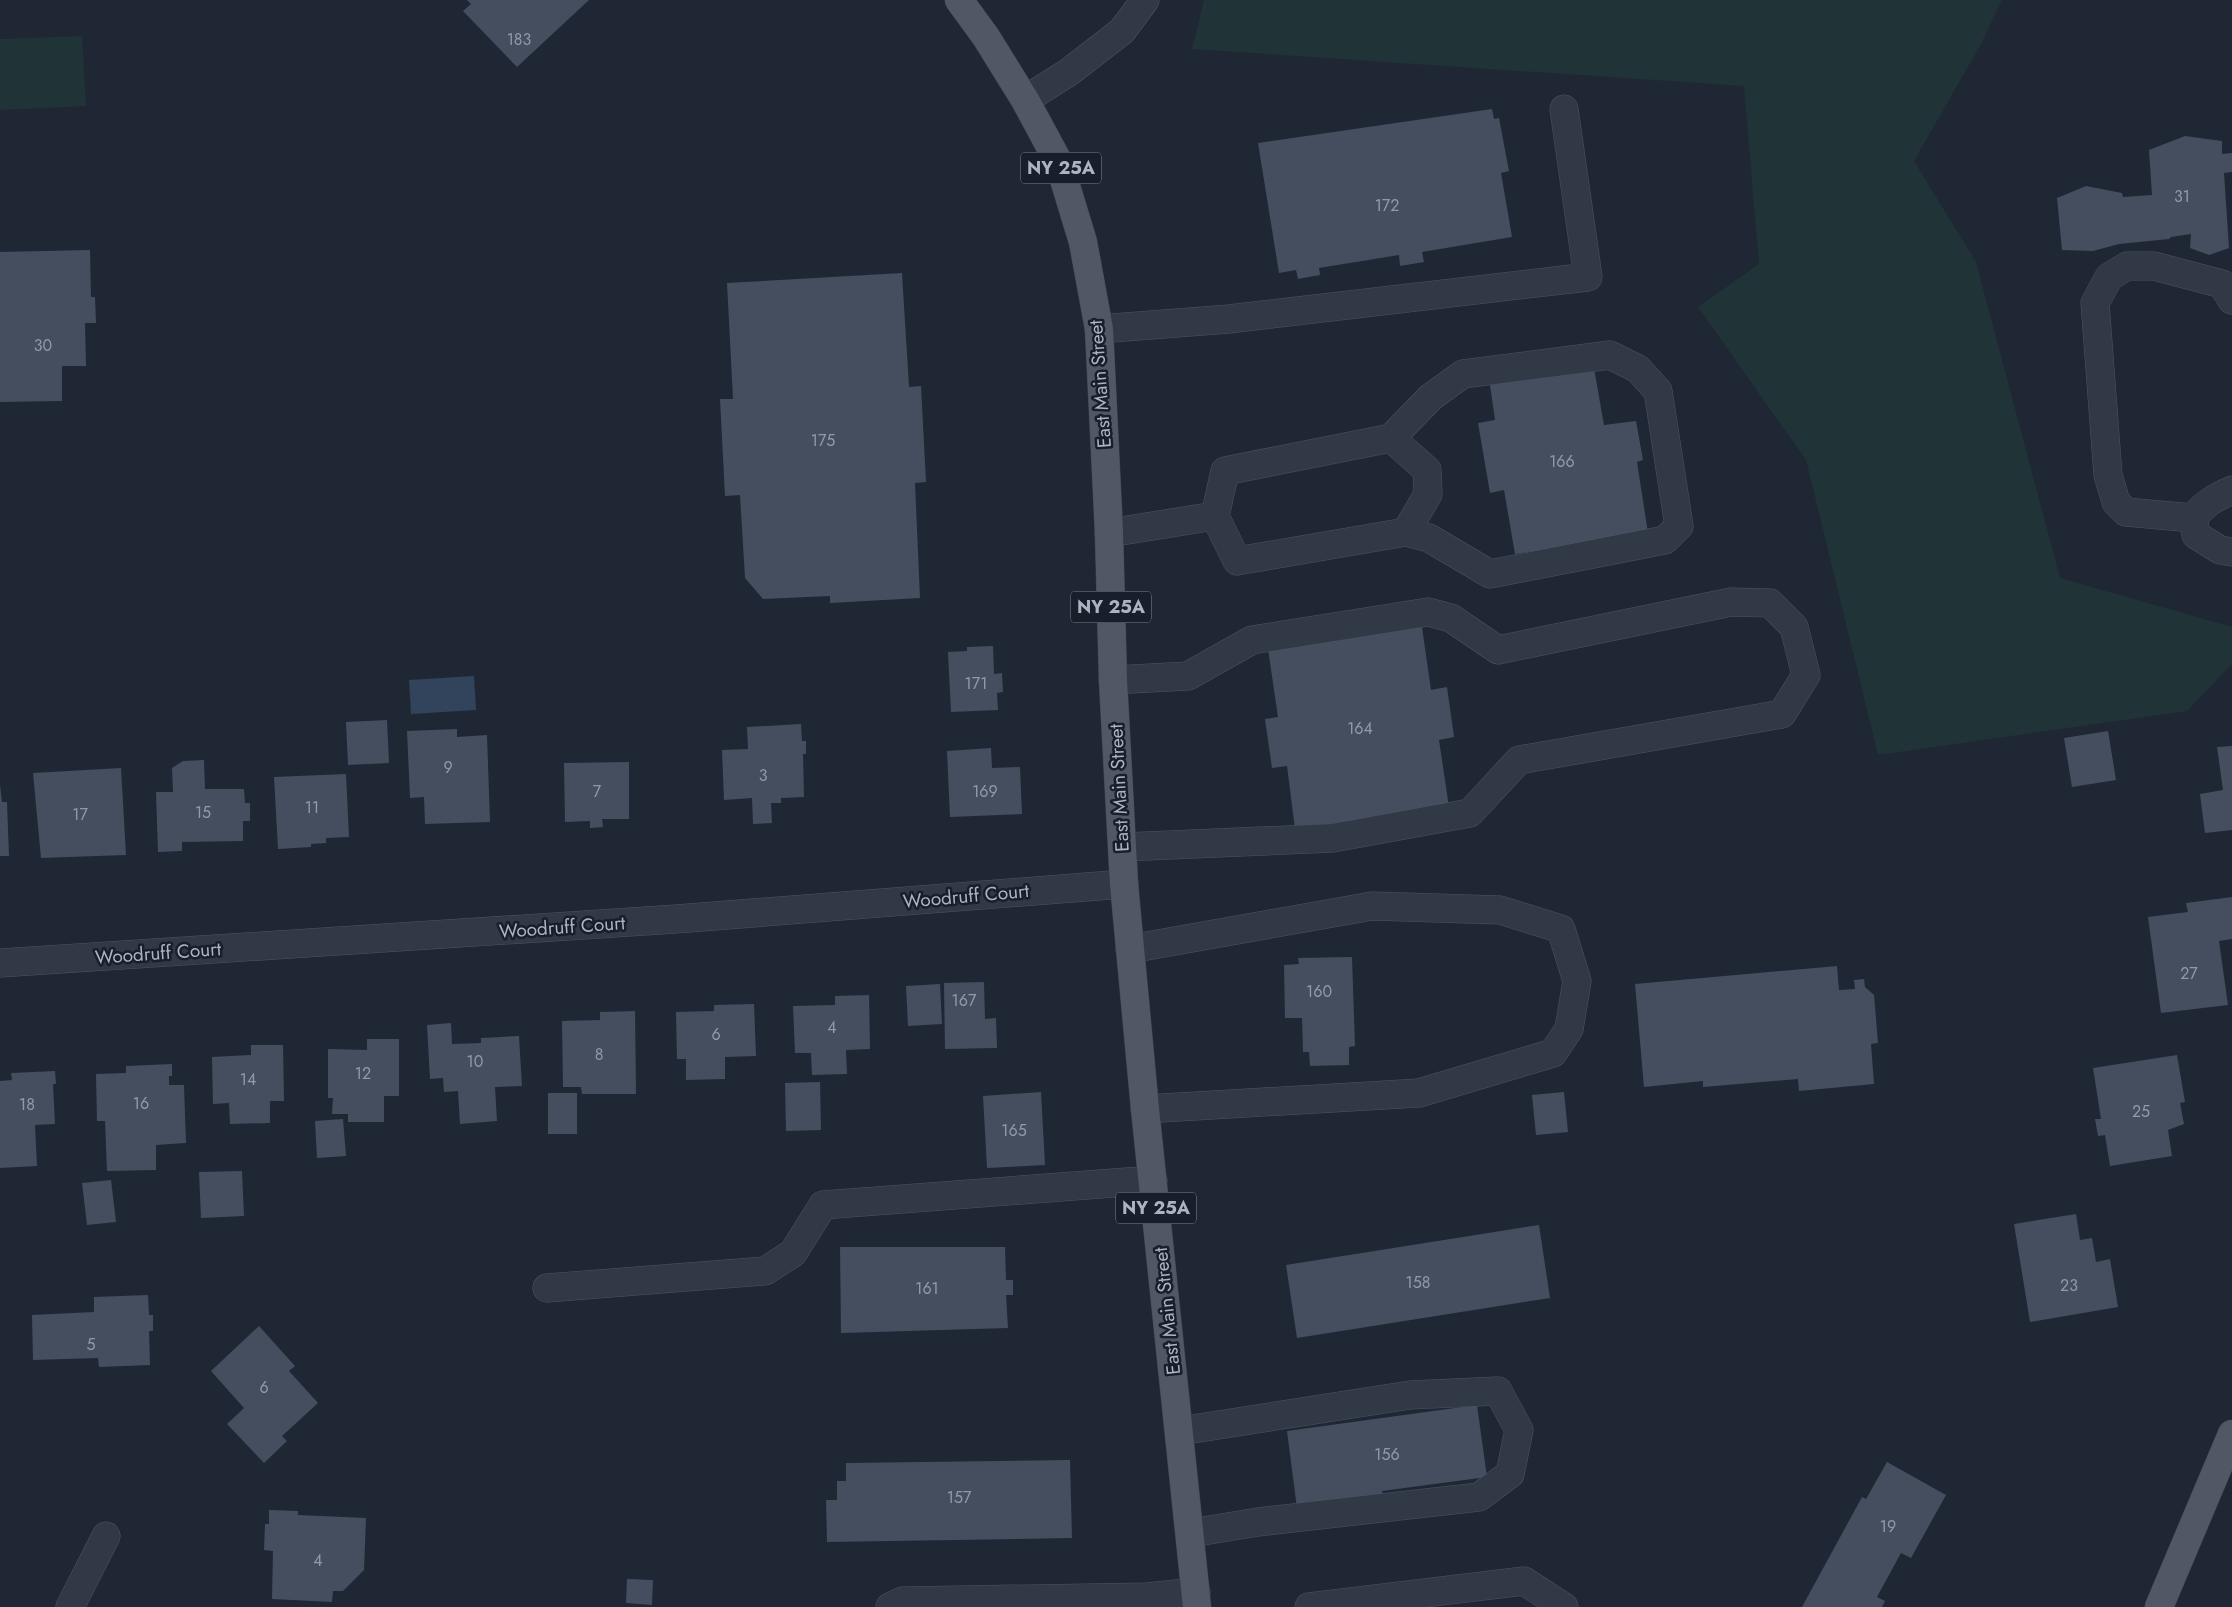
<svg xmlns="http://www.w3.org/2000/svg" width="2232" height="1607" font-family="Jost,sans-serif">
<rect width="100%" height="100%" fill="#1f2735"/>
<!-- green -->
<g fill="#203336">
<polygon points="1204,0 2002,0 1981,44 1914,161 1976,262 2060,578 2232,627 2232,664 2187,711 1878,755 1806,460 1698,307 1759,264 1744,86 1192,49"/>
<polygon points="82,36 86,106 0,110 0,39"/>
</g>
<!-- water -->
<polygon fill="#32435c" points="474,676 476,710 411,714 409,680"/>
<!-- building -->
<g fill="#444e5f">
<polygon points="467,0 589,0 517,67 463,11 471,4"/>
<polygon points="1492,109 1494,119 1499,118 1509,171 1501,173 1512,237 1422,252 1424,262 1400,266 1399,255 1319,268 1320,275 1298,279 1296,270 1279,273 1258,143"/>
<polygon points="2185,136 2222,141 2222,154 2232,153 2232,172 2224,173 2229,248 2209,255 2190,248 2191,234 2171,237 2169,239 2119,244 2093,251 2062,250 2057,198 2086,186 2122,193 2123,197 2152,195 2149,150"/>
<polygon points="90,250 91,297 95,297 96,323 85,323 86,366 62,366 62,401 0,402 0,252"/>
<polygon points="902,273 909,387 921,386 926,482 915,483 920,598 830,603 830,596 763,599 745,578 740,495 725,496 720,399 733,399 727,283"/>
<polygon points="1594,368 1604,425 1636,421 1643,460 1637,462 1648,533 1515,554 1504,490 1490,493 1478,423 1495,420 1490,385"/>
<polygon points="1422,627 1431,690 1447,687 1454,737 1439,740 1449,807 1295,829 1287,766 1272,768 1265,719 1278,717 1268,649"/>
<polygon points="993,646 994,674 1002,673 1003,692 997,693 998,710 951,712 948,652 967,651 967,647"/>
<polygon points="387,720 389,763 348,765 346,722"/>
<polygon points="801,724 802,741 806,741 806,754 803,754 804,797 781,798 781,803 771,803 772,823 753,824 752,798 724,800 722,750 748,749 747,727"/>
<polygon points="457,729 457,737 487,735 490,822 425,824 424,797 410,798 407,731"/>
<polygon points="2108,731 2116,780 2072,787 2064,738"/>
<polygon points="2232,746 2232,830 2205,833 2200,794 2223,790 2217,747"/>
<polygon points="991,748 992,768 1020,767 1022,814 950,817 947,751"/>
<polygon points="204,760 205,789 244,789 245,803 250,803 250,821 243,821 243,841 182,842 182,851 158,852 156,792 173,792 172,768 183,761"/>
<polygon points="629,762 629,819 602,819 603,827 590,828 590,821 565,822 564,763"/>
<polygon points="121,768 126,855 41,858 33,773"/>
<polygon points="346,774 349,837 326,838 326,843 311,844 311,847 278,849 274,777"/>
<polygon points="0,785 2,802 7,802 9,856 0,856"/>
<polygon points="2232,897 2232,939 2219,941 2228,1005 2161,1013 2148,917 2188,912 2186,903"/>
<polygon points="1352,957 1355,1046 1349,1047 1349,1065 1310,1066 1309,1052 1303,1052 1302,1018 1285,1018 1284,965 1299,964 1298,958"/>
<polygon points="1837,966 1839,990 1855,989 1854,980 1864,979 1865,987 1874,995 1878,1043 1871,1044 1874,1084 1799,1091 1798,1079 1703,1087 1703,1081 1644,1087 1635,984"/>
<polygon points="984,982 985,1019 996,1018 997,1048 945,1049 944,983"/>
<polygon points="940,984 942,1024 908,1026 906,986"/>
<polygon points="869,995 870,1049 846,1050 847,1074 812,1075 811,1053 795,1053 793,1006 835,1005 835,996"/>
<polygon points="754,1004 756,1056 725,1057 725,1079 686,1080 686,1059 677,1059 676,1012 714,1011 714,1005"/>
<polygon points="635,1011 636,1094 582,1094 581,1087 563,1087 562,1021 600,1020 600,1012"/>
<polygon points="451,1023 452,1044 481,1043 481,1038 519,1036 522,1086 495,1087 497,1121 460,1124 458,1091 444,1092 443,1078 430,1079 427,1025"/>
<polygon points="367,1039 399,1039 399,1096 384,1096 384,1122 348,1122 348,1114 332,1114 333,1098 328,1098 328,1049 367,1050"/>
<polygon points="251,1045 283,1045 284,1101 270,1101 270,1123 230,1124 229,1103 213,1104 212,1057 251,1055"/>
<polygon points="2177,1055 2185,1102 2180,1103 2184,1124 2168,1130 2172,1156 2110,1166 2105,1135 2098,1136 2095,1119 2101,1119 2093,1068"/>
<polygon points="172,1064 172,1076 169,1076 169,1085 184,1085 186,1143 156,1145 156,1170 107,1171 105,1121 97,1121 96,1074 126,1073 126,1066"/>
<polygon points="55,1071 56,1084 53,1084 55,1124 35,1125 37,1166 0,1168 0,1081 12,1080 11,1073"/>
<polygon points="820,1082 821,1130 786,1131 785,1083"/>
<polygon points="1041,1092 1045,1165 987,1168 983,1096"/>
<polygon points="1564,1092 1568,1132 1536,1135 1532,1095"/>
<rect x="548" y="1093" width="29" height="41"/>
<polygon points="343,1119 346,1156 317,1158 315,1121"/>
<polygon points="242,1171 244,1216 201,1218 199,1172"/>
<polygon points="111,1180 116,1222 87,1225 82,1183"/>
<polygon points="2076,1214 2080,1240 2092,1238 2096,1262 2110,1259 2118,1307 2030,1322 2014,1224"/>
<polygon points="1539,1225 1550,1298 1297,1338 1286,1265"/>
<polygon points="840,1247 1005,1247 1006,1280 1013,1280 1013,1295 1006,1295 1008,1328 841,1333"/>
<polygon points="148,1295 149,1315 153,1315 153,1331 149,1331 150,1365 99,1367 98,1358 33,1360 32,1315 94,1312 94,1297"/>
<polygon points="259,1326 295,1366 289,1371 318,1403 282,1436 287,1441 264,1463 227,1424 244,1408 211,1371"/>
<polygon points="1477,1405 1487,1477 1382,1491 1384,1504 1298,1516 1287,1431"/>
<polygon points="1070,1460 1072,1538 827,1542 826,1500 837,1500 837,1481 846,1481 846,1463"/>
<polygon points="1887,1462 1946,1495 1911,1558 1901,1553 1877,1597 1885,1601 1882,1607 1802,1607 1862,1497 1866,1499"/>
<polygon points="269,1510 298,1511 298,1515 366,1518 364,1570 343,1591 333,1591 332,1602 272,1599 273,1551 264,1550 265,1524 269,1524"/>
<polygon points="627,1579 653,1580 652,1605 626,1603"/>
</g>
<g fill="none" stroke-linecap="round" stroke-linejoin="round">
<defs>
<g id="minor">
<polyline points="1025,100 1069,72 1122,31 1145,0"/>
<polyline points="2232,300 2222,284 2154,266 2127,266 2109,277 2095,303 2108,475 2116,502 2126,512 2193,518 2196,535 2220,550 2232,552"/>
<polyline points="1099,329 1229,319 1588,277 1564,109"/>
<polyline points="1391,438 1427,470 1428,494 1406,532"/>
<path d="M2193 518C2204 504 2216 497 2232 490"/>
<polyline points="1109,533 1215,516 1225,471 1391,438 1431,397 1463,374 1610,355 1638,369 1658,391 1679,526 1665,540 1490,574 1429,538 1406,532 1237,561 1215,516"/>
<polyline points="1113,680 1188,676 1252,640 1428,612 1451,618 1498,650 1731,602 1770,603 1794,627 1806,675 1782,714 1519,760 1470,813 1333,838 1123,847"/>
<polyline points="1130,949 1372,906 1500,910 1561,929 1577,981 1569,1029 1553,1053 1419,1093 1145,1109"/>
<polyline points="0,963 676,919 1124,884"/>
<polyline points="547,1288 765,1271 793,1253 823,1205 1153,1180"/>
<polyline points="1180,1431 1410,1395 1498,1391 1519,1430 1510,1474 1479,1497 1258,1522 1191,1533"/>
<polyline points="70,1607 106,1536"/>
<polyline points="890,1607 903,1601 1147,1597 1196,1592"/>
<polyline points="1309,1607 1524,1581 1564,1607"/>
</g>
<g id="major">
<polyline points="959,0 986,37 1025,100 1059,163 1083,242 1099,329 1109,533 1113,680 1124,884 1145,1109 1197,1607"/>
<polyline points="2159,1607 2232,1434"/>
</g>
</defs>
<!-- minor casing -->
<use href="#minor" stroke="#4c5461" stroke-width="29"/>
<!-- major casing -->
<use href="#major" stroke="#3b434f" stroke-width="29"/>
<!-- minor -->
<use href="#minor" stroke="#323946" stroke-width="28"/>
<!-- major -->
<use href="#major" stroke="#505866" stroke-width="28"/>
</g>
<g text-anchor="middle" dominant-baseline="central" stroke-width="5" stroke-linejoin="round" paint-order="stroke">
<!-- number labels -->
<g font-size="16" fill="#919aaa">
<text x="519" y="39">183</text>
<text x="2182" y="196">31</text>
<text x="1387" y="205">172</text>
<text x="43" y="345">30</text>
<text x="823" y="440">175</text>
<text x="1562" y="461">166</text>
<text x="976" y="683">171</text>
<text x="1360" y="728">164</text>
<text x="448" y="767">9</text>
<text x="763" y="775">3</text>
<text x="597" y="791">7</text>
<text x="985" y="791">169</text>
<text x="312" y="807">11</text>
<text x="203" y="812">15</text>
<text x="80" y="814">17</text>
<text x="2189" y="973">27</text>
<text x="1319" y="991">160</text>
<text x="964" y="1000">167</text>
<text x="832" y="1027">4</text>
<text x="716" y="1034">6</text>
<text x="599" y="1054">8</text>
<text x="475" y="1061">10</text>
<text x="363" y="1073">12</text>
<text x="248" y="1079">14</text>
<text x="141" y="1103">16</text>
<text x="27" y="1104">18</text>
<text x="2141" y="1111">25</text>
<text x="1014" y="1130">165</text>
<text x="1418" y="1282">158</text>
<text x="2069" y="1285">23</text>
<text x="927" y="1288">161</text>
<text x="91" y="1344">5</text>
<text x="264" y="1387">6</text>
<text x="1387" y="1454">156</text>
<text x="959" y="1497">157</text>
<text x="1888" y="1526">19</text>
<text x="318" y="1560">4</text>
</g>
<!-- shield labels -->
<g fill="#181f2a" stroke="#7f8795" stroke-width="1">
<rect x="1021" y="152.5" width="80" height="31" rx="4"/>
<rect x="1071" y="591.5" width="80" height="31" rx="4"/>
<rect x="1116" y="1192.5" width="80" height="31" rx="4"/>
</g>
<g font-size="18" font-weight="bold" fill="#abb4c3">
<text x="1061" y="168">NY 25A</text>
<text x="1111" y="607">NY 25A</text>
<text x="1156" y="1208">NY 25A</text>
</g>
<!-- street labels -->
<g font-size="19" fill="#abb4c3" stroke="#181f2a">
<text transform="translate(1100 384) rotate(-94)">East Main Street</text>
<text transform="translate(1119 788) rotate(-93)">East Main Street</text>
<text transform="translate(966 896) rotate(-5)">Woodruff Court</text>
<text transform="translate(562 927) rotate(-4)">Woodruff Court</text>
<text transform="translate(158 953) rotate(-4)">Woodruff Court</text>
<text transform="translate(1167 1311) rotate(-96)">East Main Street</text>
</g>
</g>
</svg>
